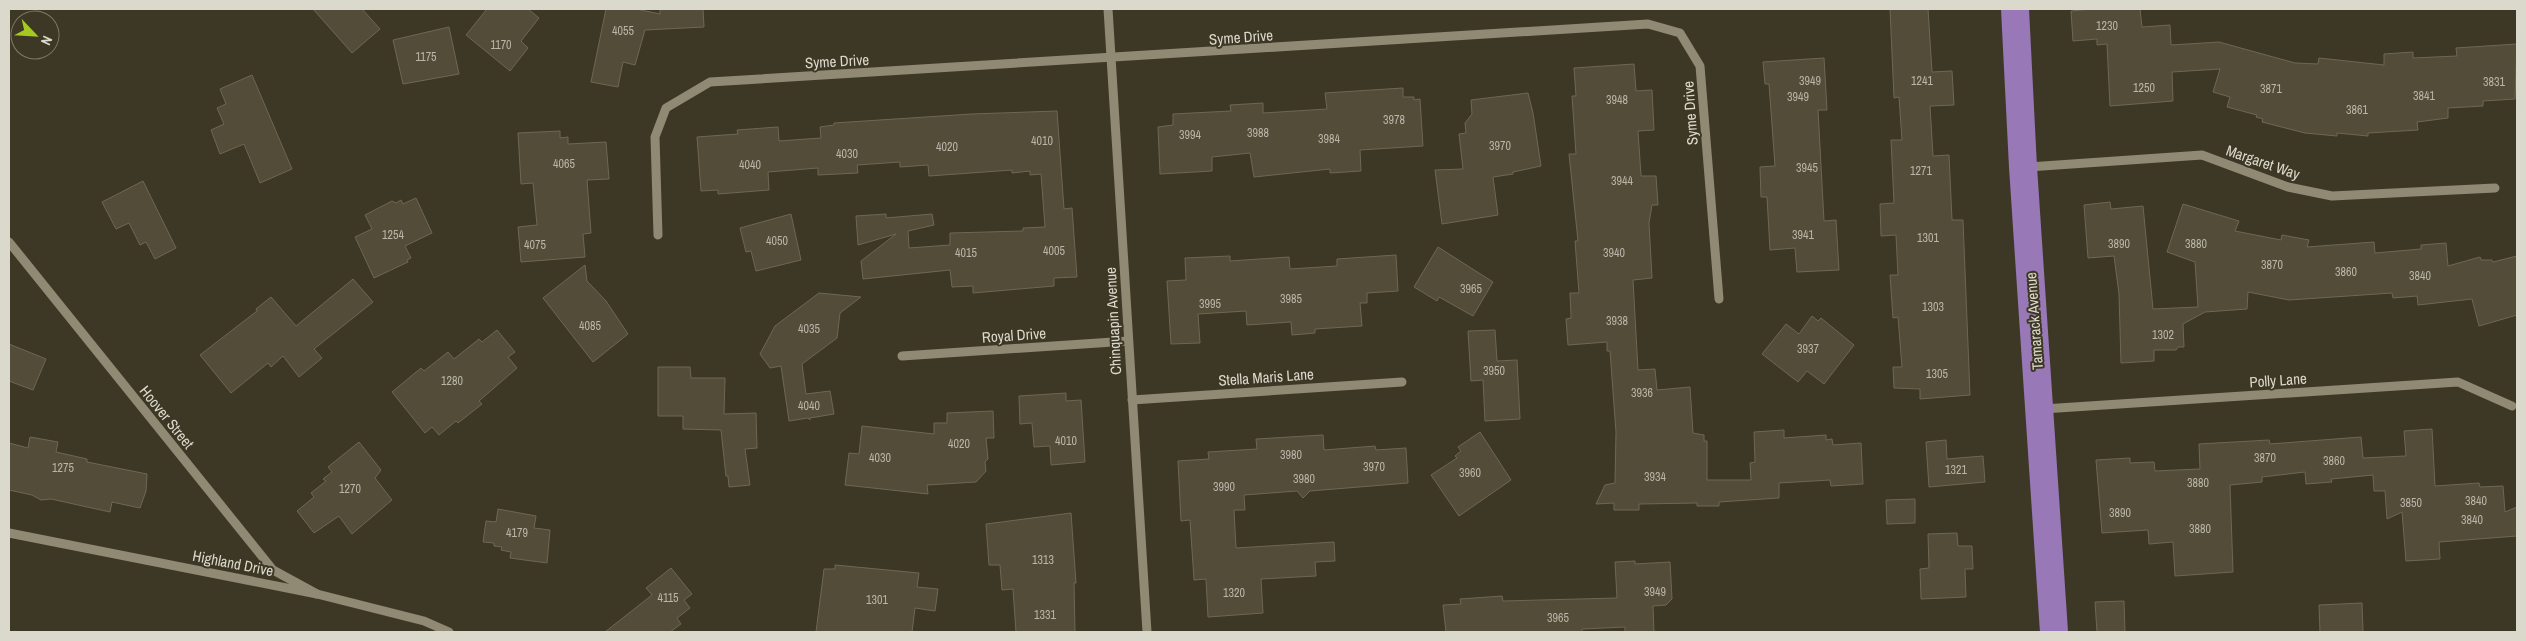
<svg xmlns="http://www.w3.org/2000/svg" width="2526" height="641" font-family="'Archivo Narrow',sans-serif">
<rect width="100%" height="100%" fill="#3d3825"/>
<!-- building -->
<g fill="#534c39" stroke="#6e6753">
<polygon points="313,9 362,9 380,29 352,53"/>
<polygon points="487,9 528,9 539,18 521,41 528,48 510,71 466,35"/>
<polygon points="606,9 636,9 660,14 660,9 703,9 704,27 645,30 635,65 623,62 618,87 591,82"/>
<polygon points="1890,9 1928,9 1932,72 1952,71 1954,105 1930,106 1933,156 1949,155 1952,220 1963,220 1970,395 1920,399 1920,389 1894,388 1893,367 1902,367 1898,317 1893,318 1890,275 1898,275 1896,235 1881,236 1880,204 1894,203 1891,140 1902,140 1899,97 1894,98"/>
<polygon points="2093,9 2140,9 2142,27 2170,25 2171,45 2219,42 2295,63 2318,64 2319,58 2384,65 2384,54 2413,52 2413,58 2457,56 2456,48 2517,44 2515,99 2483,101 2483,106 2448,108 2448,118 2417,122 2418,130 2368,133 2368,136 2337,133 2337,136 2305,133 2262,122 2263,119 2256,117 2257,115 2227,107 2230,97 2213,92 2220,69 2172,72 2173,101 2110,106 2107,44 2097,45 2097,39 2073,41 2071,11"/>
<polygon points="449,27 459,74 403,84 393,40"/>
<polygon points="1824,58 1827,110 1818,110 1824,221 1836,220 1839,270 1797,272 1795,248 1770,250 1767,197 1761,197 1760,167 1775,166 1769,84 1765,84 1763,62"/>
<polygon points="1634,64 1636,91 1652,90 1654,130 1638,131 1641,176 1656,176 1658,205 1652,205 1649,223 1652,278 1633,280 1638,370 1655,369 1657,390 1690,387 1693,433 1704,435 1704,441 1707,441 1707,480 1751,480 1750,463 1755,462 1754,432 1784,430 1784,438 1826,435 1826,440 1832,439 1833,445 1861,443 1863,484 1831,486 1830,480 1779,483 1779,498 1719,502 1719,506 1697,506 1697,503 1639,504 1639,510 1614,510 1614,503 1596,504 1605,485 1615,483 1616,432 1610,351 1607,351 1607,342 1568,345 1566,319 1571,318 1571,315 1570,293 1579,293 1575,241 1578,241 1569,154 1576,154 1572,96 1576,96 1574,68"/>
<polygon points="252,75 292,169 260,183 244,144 220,154 211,130 224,124 217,108 226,104 220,89"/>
<polygon points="1403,88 1403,97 1414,97 1414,100 1420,99 1423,146 1360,150 1361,171 1330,173 1330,169 1254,177 1250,153 1212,157 1212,171 1160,174 1158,127 1173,125 1173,114 1231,111 1230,105 1263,103 1263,113 1327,109 1325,93"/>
<polygon points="1528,93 1533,113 1541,166 1513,172 1513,174 1493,177 1498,215 1442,224 1435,170 1463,169 1459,134 1466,133 1465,123 1472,114 1471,100"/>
<polygon points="1057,111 1064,209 1072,208 1077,277 1054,278 1054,286 973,293 973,286 952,287 950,270 863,279 861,261 896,234 858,245 856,216 886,214 886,218 932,214 934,225 908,231 909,248 950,245 950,233 1023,231 1023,228 1045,227 1041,174 1030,175 1030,171 1012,173 1012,170 929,176 928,165 900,167 900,162 857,165 858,173 818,175 818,168 768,172 769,190 718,194 718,190 701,191 697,137 738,134 737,130 778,127 779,141 821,138 820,127 834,125 834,123 972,114"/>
<polygon points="560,131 560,138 568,137 568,144 606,142 609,179 587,180 591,233 583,234 585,257 521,262 518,227 537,225 533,183 521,184 518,133"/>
<polygon points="143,181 176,248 155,259 146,242 140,245 129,223 116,229 102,202"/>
<polygon points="416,198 432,233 405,246 411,258 407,260 408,262 374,278 355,237 372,229 365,215 392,201 396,203 401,200 403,204"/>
<polygon points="2110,202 2111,209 2143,206 2153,309 2198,307 2195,262 2167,252 2183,204 2239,221 2235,231 2281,240 2282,235 2309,240 2307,247 2374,242 2375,253 2421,249 2421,245 2446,243 2448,266 2480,257 2481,260 2492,260 2493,262 2517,256 2517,315 2479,326 2472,299 2418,305 2417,296 2393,298 2392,293 2289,300 2248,292 2247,309 2205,312 2183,324 2184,347 2178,347 2176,350 2154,350 2154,361 2121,363 2119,294 2114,256 2088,258 2084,205"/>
<polygon points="791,214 801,260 756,271 751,251 746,252 740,228"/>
<polygon points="1438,247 1493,282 1473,316 1439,297 1437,301 1414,287"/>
<polygon points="1396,255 1398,291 1367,293 1367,303 1360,303 1362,326 1315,329 1315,333 1292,335 1291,322 1247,325 1246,311 1198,314 1200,343 1171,344 1167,281 1186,280 1185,258 1230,256 1230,261 1289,257 1290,269 1337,266 1337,259"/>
<polygon points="585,265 587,281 606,301 628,334 593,362 543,298"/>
<polygon points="353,279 373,302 314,349 322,358 299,377 283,356 271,367 268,363 231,393 200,355 257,311 256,309 271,297 296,326"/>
<polygon points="819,293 861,297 840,313 837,338 802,364 806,394 830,391 834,414 810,418 810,420 808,418 789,421 781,366 770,368 760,354 775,326"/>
<polygon points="1812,316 1818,321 1821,318 1854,345 1824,384 1807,371 1798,382 1762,354 1786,324 1799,334"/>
<polygon points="497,330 515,352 508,357 517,368 479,401 482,404 458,423 456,421 439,435 432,427 425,433 392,392 421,368 424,371 448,352 454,359 479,339 482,342"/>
<polygon points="1495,330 1497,361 1517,360 1520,419 1485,421 1483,380 1471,381 1468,331"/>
<polygon points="9,344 46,359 33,390 9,381"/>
<polygon points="658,367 690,367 691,378 725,378 724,414 756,413 757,448 745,449 750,485 729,487 728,476 726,476 721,430 683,429 683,416 658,416"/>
<polygon points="1066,393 1066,401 1081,400 1085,462 1051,465 1050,446 1034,447 1032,423 1020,424 1019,396"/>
<polygon points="993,411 994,438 986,438 988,459 985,462 986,471 976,482 927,485 928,494 845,485 849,453 859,454 862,426 934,434 934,423 947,423 947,413"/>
<polygon points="2432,429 2435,486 2479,483 2480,487 2503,486 2505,512 2517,507 2517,536 2439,542 2440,559 2406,561 2402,512 2387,519 2385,491 2374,491 2373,475 2331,479 2332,482 2306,484 2305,472 2262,477 2262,482 2230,485 2233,572 2175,576 2173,542 2149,544 2148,530 2102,533 2096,460 2130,458 2130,463 2154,462 2155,471 2200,469 2199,444 2269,440 2270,444 2361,437 2363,458 2406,456 2404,431"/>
<polygon points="1480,432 1511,480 1459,516 1431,475 1457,458 1455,456 1461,451 1458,447"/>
<polygon points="1323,435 1324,450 1375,446 1376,450 1406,448 1408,483 1310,491 1303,498 1297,491 1244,495 1245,510 1234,510 1236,548 1334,542 1335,561 1315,562 1316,576 1261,579 1263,613 1208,617 1206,579 1194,580 1190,520 1181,521 1178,461 1209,459 1208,452 1257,449 1256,439"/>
<polygon points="30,437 58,442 56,452 87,459 87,462 147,474 146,491 140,508 112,502 110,512 51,499 41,500 32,495 9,490 9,443 28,448"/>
<polygon points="1946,440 1947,459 1983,456 1985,482 1929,487 1926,442"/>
<polygon points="359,442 381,470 375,478 392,500 352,534 339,516 314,533 297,511 314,497 311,493 326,481 323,479 332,472 328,467"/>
<polygon points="1915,499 1915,523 1887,524 1886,500"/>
<polygon points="498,509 536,516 534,528 550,530 547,563 510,558 511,552 501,550 502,547 494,546 494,543 483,542 486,521 496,522"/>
<polygon points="1071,513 1076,583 1074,583 1075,632 1016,632 1013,589 1002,590 1000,565 989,565 986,524"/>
<polygon points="1957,533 1958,546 1972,546 1973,569 1965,569 1966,597 1921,599 1920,569 1929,568 1928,534"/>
<polygon points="1635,561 1635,564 1670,562 1672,599 1666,605 1653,606 1654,632 1625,632 1625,627 1582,629 1582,632 1446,632 1443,605 1461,604 1460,599 1502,596 1503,601 1617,598 1615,562"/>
<polygon points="835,565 919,573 917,587 938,589 935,611 915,608 912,632 816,632 824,569 835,569"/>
<polygon points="671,568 692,594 684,600 690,608 677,618 681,624 670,632 605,632 652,595 646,588"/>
<polygon points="2124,601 2125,632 2097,632 2095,602"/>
<polygon points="2362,603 2363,632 2320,632 2319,605"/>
</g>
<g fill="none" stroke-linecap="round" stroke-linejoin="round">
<!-- minor -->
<g stroke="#908973" stroke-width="9">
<polyline points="1108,9 1147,632"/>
<polyline points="2027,167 2202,155 2288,187 2332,196 2495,188"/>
<polyline points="658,235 655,137 666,108 710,82 1648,24 1680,33 1700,66 1719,299"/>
<polyline points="9,242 273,570 317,594"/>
<polyline points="902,356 1128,341"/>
<polyline points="1132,400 1402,382"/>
<polyline points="2043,409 2458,382 2512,406"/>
<polyline points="9,533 317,594 424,621 449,632"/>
</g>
<!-- major -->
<polyline stroke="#9878b7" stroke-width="28" points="2015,9 2023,167 2054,632"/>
</g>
<g text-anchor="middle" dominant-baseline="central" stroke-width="4" stroke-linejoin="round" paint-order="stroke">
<!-- number labels -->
<g font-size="12" fill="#b9b5a7">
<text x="2107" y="26">1230</text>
<text x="623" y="31">4055</text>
<text x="501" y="45">1170</text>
<text x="426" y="57">1175</text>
<text x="1810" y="81">3949</text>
<text x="1922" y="81">1241</text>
<text x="2494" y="82">3831</text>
<text x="2144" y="88">1250</text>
<text x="2271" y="89">3871</text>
<text x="2424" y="96">3841</text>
<text x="1798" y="97">3949</text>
<text x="1617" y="100">3948</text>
<text x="2357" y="110">3861</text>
<text x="1394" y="120">3978</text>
<text x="1258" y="133">3988</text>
<text x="1190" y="135">3994</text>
<text x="1329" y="139">3984</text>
<text x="1042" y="141">4010</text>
<text x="1500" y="146">3970</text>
<text x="947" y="147">4020</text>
<text x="847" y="154">4030</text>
<text x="564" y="164">4065</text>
<text x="750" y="165">4040</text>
<text x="1807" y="168">3945</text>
<text x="1921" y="171">1271</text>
<text x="1622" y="181">3944</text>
<text x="393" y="235">1254</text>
<text x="1803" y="235">3941</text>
<text x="1928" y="238">1301</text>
<text x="777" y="241">4050</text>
<text x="2119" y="244">3890</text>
<text x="2196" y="244">3880</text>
<text x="535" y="245">4075</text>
<text x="1054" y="251">4005</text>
<text x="966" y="253">4015</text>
<text x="1614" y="253">3940</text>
<text x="2272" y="265">3870</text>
<text x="2346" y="272">3860</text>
<text x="2420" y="276">3840</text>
<text x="1471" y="289">3965</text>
<text x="1291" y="299">3985</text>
<text x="1210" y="304">3995</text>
<text x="1933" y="307">1303</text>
<text x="1617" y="321">3938</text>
<text x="590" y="326">4085</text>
<text x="809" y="329">4035</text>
<text x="2163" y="335">1302</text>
<text x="1808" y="349">3937</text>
<text x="1494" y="371">3950</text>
<text x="1937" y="374">1305</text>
<text x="452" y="381">1280</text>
<text x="1642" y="393">3936</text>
<text x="809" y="406">4040</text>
<text x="1066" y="441">4010</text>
<text x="959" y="444">4020</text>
<text x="1291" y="455">3980</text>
<text x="880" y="458">4030</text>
<text x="2265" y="458">3870</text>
<text x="2334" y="461">3860</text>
<text x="1374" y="467">3970</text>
<text x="63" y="468">1275</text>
<text x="1956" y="470">1321</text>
<text x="1470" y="473">3960</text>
<text x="1655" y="477">3934</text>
<text x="1304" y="479">3980</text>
<text x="2198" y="483">3880</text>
<text x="1224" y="487">3990</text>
<text x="350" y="489">1270</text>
<text x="2476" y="501">3840</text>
<text x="2411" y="503">3850</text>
<text x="2120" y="513">3890</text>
<text x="2472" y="520">3840</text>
<text x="2200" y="529">3880</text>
<text x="517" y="533">4179</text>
<text x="1043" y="560">1313</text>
<text x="1655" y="592">3949</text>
<text x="1234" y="593">1320</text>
<text x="668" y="598">4115</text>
<text x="877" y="600">1301</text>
<text x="1045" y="615">1331</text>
<text x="1558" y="618">3965</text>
</g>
<!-- street labels -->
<g font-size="15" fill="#dbd8cc" stroke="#3d3825">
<text transform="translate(1241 37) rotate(-4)">Syme Drive</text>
<text transform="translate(837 61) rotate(-3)">Syme Drive</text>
<text transform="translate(1690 113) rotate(-94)">Syme Drive</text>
<text transform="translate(2263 162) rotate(19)">Margaret Way</text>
<text transform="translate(1113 321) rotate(-93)">Chinquapin Avenue</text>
<text transform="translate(2034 321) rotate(-94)">Tamarack Avenue</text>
<text transform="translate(1014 335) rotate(-4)">Royal Drive</text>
<text transform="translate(1266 377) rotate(-4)">Stella Maris Lane</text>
<text transform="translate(2278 380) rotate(-4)">Polly Lane</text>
<text transform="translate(167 417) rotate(51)">Hoover Street</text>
<text transform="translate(233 563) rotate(11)">Highland Drive</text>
</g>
</g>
<!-- border -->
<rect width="2526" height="641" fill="none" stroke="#dbd8cc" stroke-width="20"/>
<!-- north arrow -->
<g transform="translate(35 35) rotate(115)"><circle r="24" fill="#3d3825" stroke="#7c7868"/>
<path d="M0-4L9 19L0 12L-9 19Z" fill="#a5c823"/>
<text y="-8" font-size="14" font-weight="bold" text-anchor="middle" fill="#dbd8cc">N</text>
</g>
</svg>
